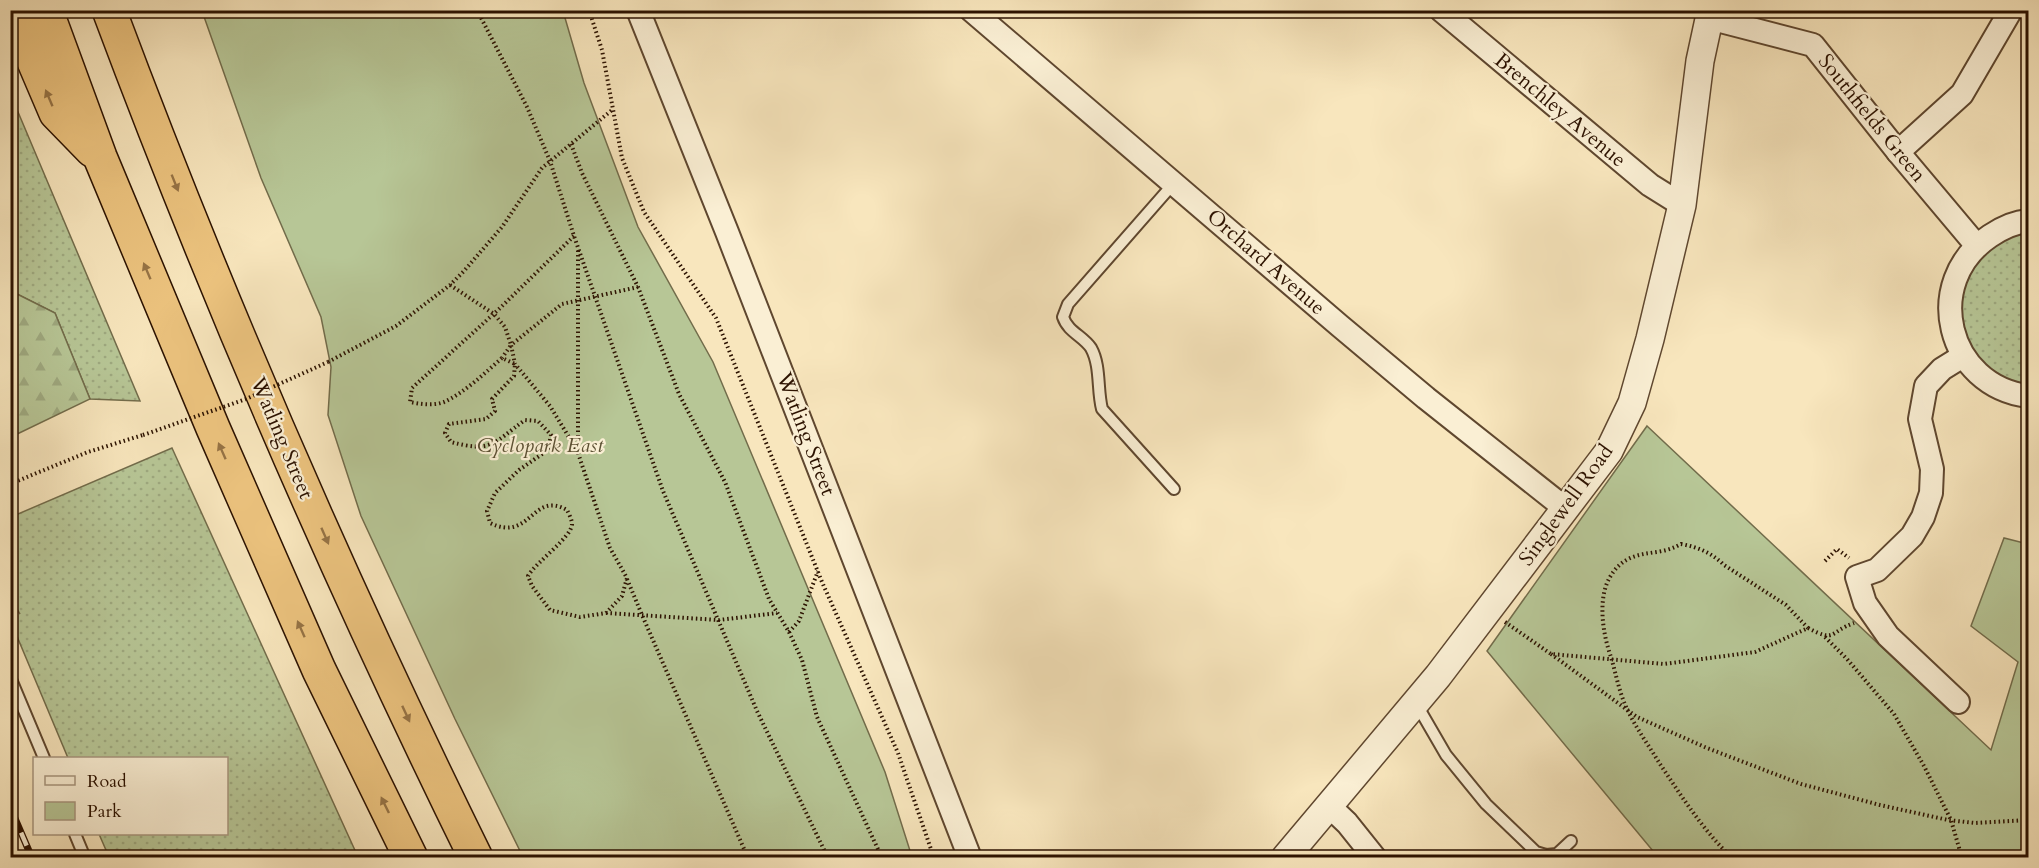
<svg xmlns="http://www.w3.org/2000/svg" width="2039" height="868" font-family="Cardo,serif">
<defs>
<pattern id="grass-dots" width="8" height="8" patternUnits="userSpaceOnUse" patternTransform="scale(1.5)"><rect width="8" height="8" fill="#b7c696"/><path d="M2 2h.1M6 6h.1" fill="none" stroke="#9ea980" stroke-width="1.8" stroke-linecap="round"/></pattern>
<pattern id="forest-firs" width="22" height="20" patternUnits="userSpaceOnUse" patternTransform="scale(1.5)"><rect width="22" height="20" fill="#b7c696"/><path d="M5 1l3.5 6h-7zM16 11l3.5 6h-7z" fill="#9ea980"/></pattern>
</defs>
<rect width="100%" height="100%" fill="#f8e6bd"/>
<filter id="stains"><feTurbulence type="fractalNoise" baseFrequency=".00333" numOctaves="4"/><feColorMatrix values="0 0 0 0 .2 0 0 0 0 .09 0 0 0 0 .02 0 0 0 .5 -.17"/></filter>
<radialGradient id="worn" r=".72"><stop offset=".6" stop-color="#630" stop-opacity="0"/><stop offset="1" stop-color="#630" stop-opacity=".3"/></radialGradient>
<!-- grass -->
<g fill="url(#grass-dots)" stroke="#726c4b" stroke-width="1.5">
<polygon points="10,93 140,401 90,399 55,313 11,291"/>
<polygon points="2028,229 2028,388 2000,378 1975,357 1959,322 1960,290 1987,247"/>
<polygon points="172,448 358,857 109,857 99,834 226,834 226,758 68,758 11,622 11,600 20,614 11,598 11,517"/>
</g>
<!-- forest -->
<polygon fill="url(#forest-firs)" stroke="#726c4b" stroke-width="1.5" points="11,291 55,313 90,399 11,437"/>
<!-- park -->
<g fill="#b7c696" stroke="#726c4b" stroke-width="1.5">
<polygon points="202,11 563,11 584,83 638,227 713,362 885,772 912,857 523,857 455,719 361,516 328,415 331,367 321,317 261,178"/>
<polygon points="1647,426 1991,750 2018,662 1971,626 2004,538 2028,544 2028,857 1658,857 1487,651"/>
</g>
<g fill="none" stroke-linecap="round" stroke-linejoin="round">
<defs>
<g id="service">
<path d="M1174 183 1068 304 1063 317C1068 332 1083 336 1091 348 1101 366 1097 390 1102 409L1174 489"/>
<polyline points="10,677 44,758"/>
<polyline points="1417,705 1446,755 1486,804 1536,852 1546,855 1557,854 1571,841"/>
<polyline points="75,834 85,858"/>
</g>
<g id="minor">
<polyline points="638,10 727,232 970,858"/>
<polyline points="971,10 1340,326 1426,398 1566,509"/>
<polyline points="1441,10 1650,185 1682,205"/>
<polyline points="1709,18 1813,45 1898,152 1977,246"/>
<polyline points="1898,152 1962,94 2011,10"/>
<path d="M2028 221C2015 222 2002 228 1990 236 1921 282 1947 386 2028 396"/>
<polyline points="1958,702 1888,636 1865,603 1857,577 1877,570 1912,536 1923,517 1931,493 1932,469 1920,419 1926,386 1942,369 1963,356"/>
<polyline points="1328,805 1347,823 1375,858"/>
</g>
<polyline id="tertiary" points="1285,858 1438,676 1609,451 1632,403 1650,339 1682,205 1700,61 1711,10"/>
<g id="trunk">
<polyline points="12,10 56,113 92,150"/>
<polyline points="46,10 100,157 213,428 319,670 411,858"/>
<path d="M109 10C217 299 340 582 476 858"/>
</g>
</defs>
<!-- service casing -->
<use href="#service" stroke="#5f472f" stroke-width="14"/>
<!-- minor casing -->
<use href="#minor" stroke="#5f472f" stroke-width="26"/>
<!-- tertiary casing -->
<use href="#tertiary" stroke="#5f472f" stroke-width="30"/>
<!-- trunk casing -->
<use href="#trunk" stroke="#2c1200" stroke-width="36"/>
<!-- path -->
<g stroke="#2c1200" stroke-width="4" stroke-dasharray="1.5 3" stroke-linecap="butt">
<polyline points="477,10 527,107 550,161 574,236 663,491 757,711 828,858"/>
<polyline points="589,10 602,50 622,158 644,212 716,318 822,582 898,753 934,858"/>
<polyline points="571,144 582,173 638,287 679,394 725,482 769,599 789,632 802,660 817,717 882,858"/>
<path d="M574 236 498 310 412 388 410 402C420 404 433 406 444 402 464 393 485 373 502 358L515 364 514 376 492 399 495 411 486 419 449 424 445 433 451 442C492 453 493 443 525 420L538 421 551 435 548 450 519 470 495 493 487 511 490 523C531 543 532 490 567 510 569 514 572 520 572 524 572 537 536 562 528 576L532 586 550 610 580 617 606 613 622 596 627 578 610 548 578 453V248"/>
<polyline points="450,285 494,314 505,327 511,345 502,358"/>
<polyline points="328,362 396,326 450,285 464,271 502,227 542,168 612,110"/>
<polyline points="578,452 550,406 515,364 511,345 562,304 638,287"/>
<polyline points="10,484 88,452 143,435"/>
<polyline points="1825,561 1837,549 1849,558"/>
<polyline points="627,579 642,615 748,858"/>
<polyline points="606,613 719,620 777,613"/>
<path d="M1505 622 1551 654 1664 664 1755 652 1808 628C1836 643 1829 632 1854 623"/>
<polyline points="789,632 799,621 818,571"/>
<polyline points="1825,637 1847,659 1894,714 1924,766 1951,820 1962,858"/>
<polyline points="1551,654 1637,717 1707,748 1801,784 1880,805 1948,820 1975,823 2028,820"/>
<polyline points="1418,858 1422,858"/>
<path d="M1732 858C1703 830 1682 797 1660 764 1649 746 1636 728 1627 709 1619 692 1616 674 1611 657 1603 635 1597 599 1610 577 1629 545 1656 559 1681 544 1698 547 1712 553 1724 565L1786 605 1808 628"/>
</g>
<!-- service -->
<use href="#service" stroke="#faefd4" stroke-width="10"/>
<!-- minor -->
<use href="#minor" stroke="#faefd4" stroke-width="22"/>
<!-- tertiary -->
<use href="#tertiary" stroke="#faefd4" stroke-width="27"/>
<!-- trunk -->
<use href="#trunk" stroke="#ecc37e" stroke-width="33"/>
<defs>
<g id="rail">
<polyline points="10,807 32,858"/>
<polyline points="10,840 18,858"/>
</g>
</defs>
<!-- rail casing -->
<use href="#rail" stroke="#2c1200" stroke-width="7"/>
<!-- rail -->
<use href="#rail" stroke="#faefd4" stroke-width="4.5" stroke-dasharray="14" stroke-linecap="butt"/>
<!-- path-bridge -->
<polyline stroke="#2c1200" stroke-width="4" stroke-dasharray="1.5 3" stroke-linecap="butt" points="143,435 246,399 328,362"/>
</g>
<!-- one-way arrows -->
<defs><path id="oneway-solid" d="M-6-.8H1V-3.2L6.5 0L1 3.2V.8H-6Z" transform="scale(1.5)"/></defs>
<g fill="#967345">
<use href="#oneway-solid" transform="translate(49 98) rotate(-113)"/>
<use href="#oneway-solid" transform="translate(175 183) rotate(68)"/>
<use href="#oneway-solid" transform="translate(147 271) rotate(-113)"/>
<use href="#oneway-solid" transform="translate(222 451) rotate(-114)"/>
<use href="#oneway-solid" transform="translate(325 536) rotate(66)"/>
<use href="#oneway-solid" transform="translate(301 629) rotate(-114)"/>
<use href="#oneway-solid" transform="translate(406 714) rotate(65)"/>
<use href="#oneway-solid" transform="translate(385 805) rotate(-116)"/>
</g>
<g text-anchor="middle" dominant-baseline="central" stroke-width="4.5" stroke-linejoin="round" paint-order="stroke">
<!-- street labels -->
<g font-size="21" fill="#2c1200" stroke="#faefd4">
<text transform="translate(1560 110) rotate(40)">Brenchley Avenue</text>
<text transform="translate(1872 118) rotate(51)">Southfields Green</text>
<text transform="translate(1266 262) rotate(41)">Orchard Avenue</text>
<text transform="translate(806 434) rotate(69)">Watling Street</text>
<text transform="translate(282 438) rotate(67)">Watling Street</text>
<text transform="translate(1566 505) rotate(-54)">Singlewell Road</text>
</g>
<!-- park labels -->
<g font-size="21" font-style="italic" fill="#5d5134" stroke="#faefd4">
<text x="540" y="445">Cyclopark East</text>
</g>
</g>
<!-- margin -->
<rect width="2039" height="868" fill="none" stroke="#f8e6bd" stroke-width="36"/>
<rect x="12" y="12" width="2015" height="844" fill="none" stroke="#2c1200" stroke-width="3"/>
<rect x="18" y="18" width="2003" height="832" fill="none" stroke="#2c1200" stroke-width="1.5"/>
<!-- legend -->
<rect x="33" y="757" width="195" height="78" fill="#faefd4" stroke="#a8977f" stroke-width="1.5"/>
<rect x="45" y="776" width="30" height="9" fill="#faefd4" stroke="#a8977f" stroke-width="1.5"/>
<text x="87" y="787" font-size="18" fill="#2c1200">Road</text>
<rect x="45" y="802" width="30" height="18" fill="#b7c696" stroke="#a8977f" stroke-width="1.5"/>
<text x="87" y="817" font-size="18" fill="#2c1200">Park</text>
<rect width="100%" height="100%" filter="url(#stains)"/>
<rect width="100%" height="100%" fill="url(#worn)"/>
</svg>
